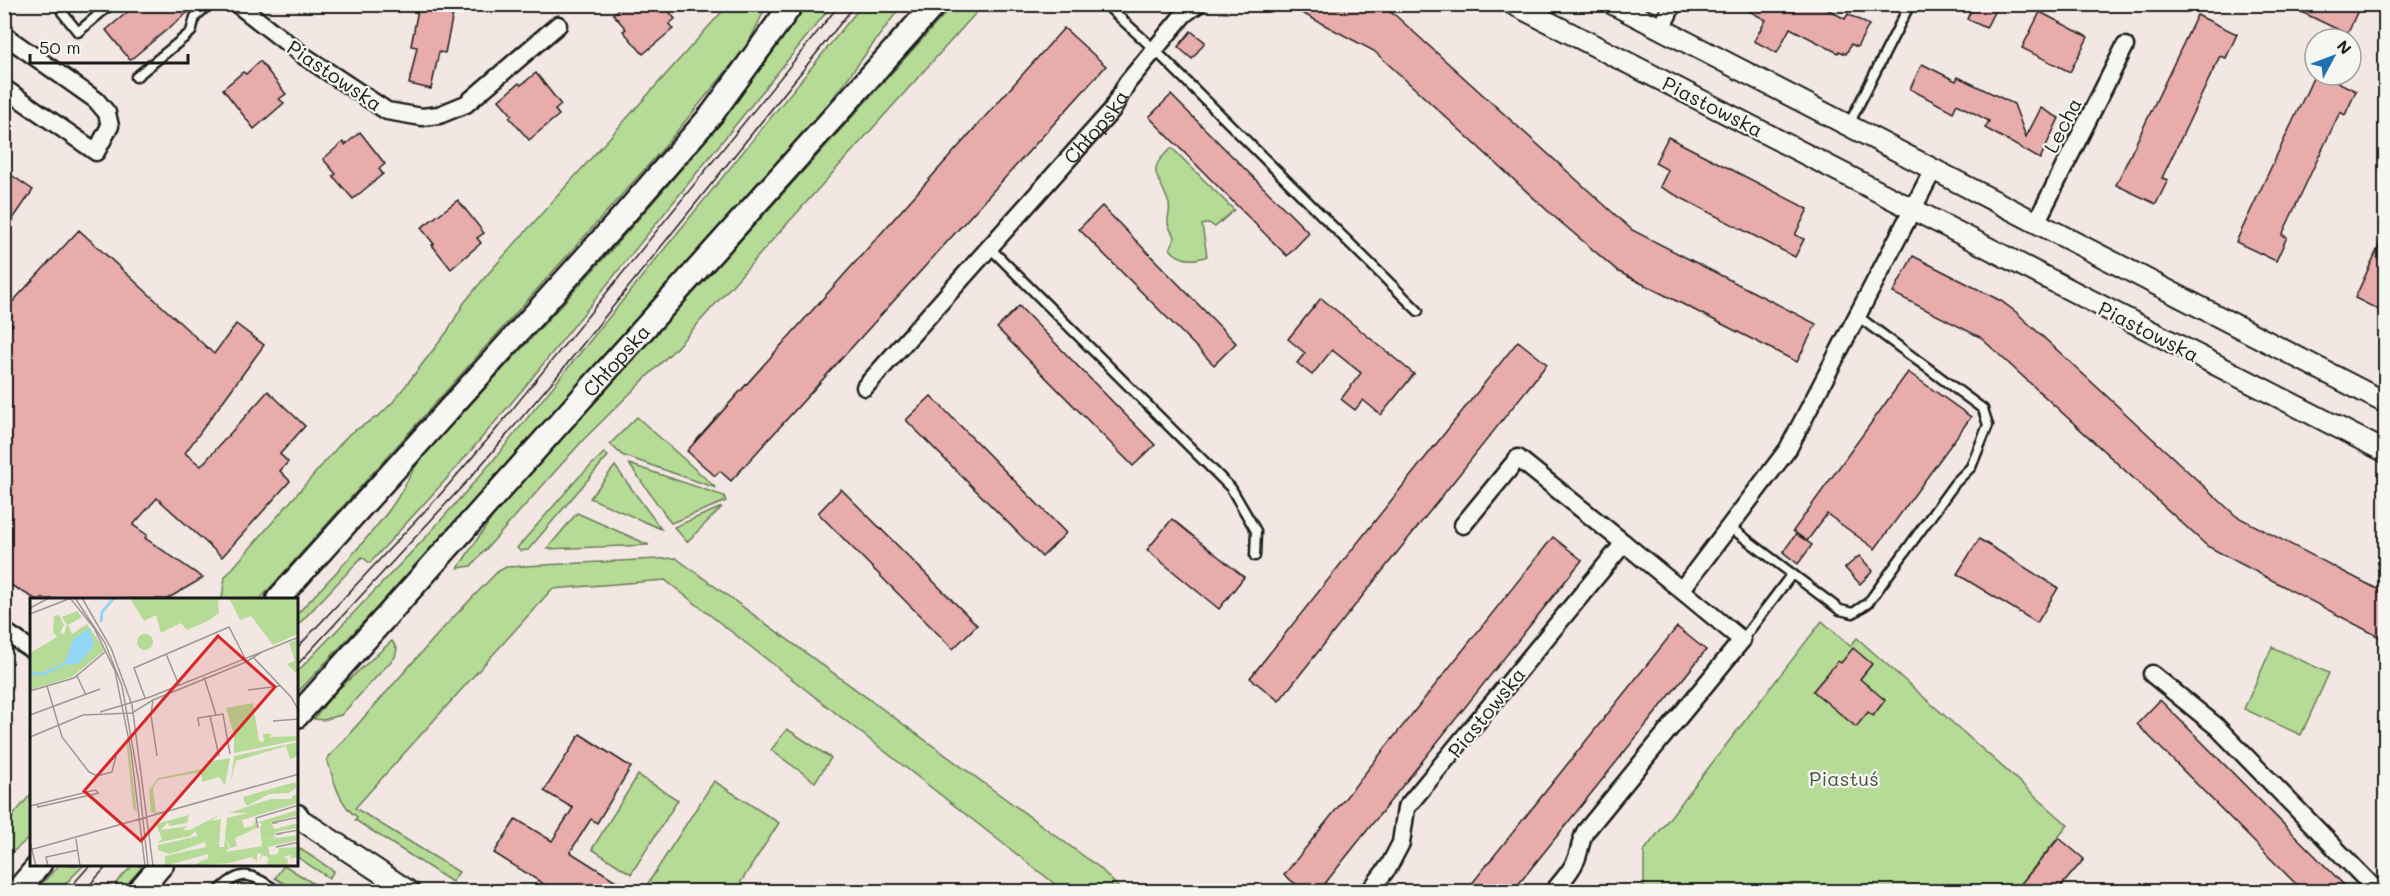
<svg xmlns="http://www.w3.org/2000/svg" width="2390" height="896" font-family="Mali,sans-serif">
<rect width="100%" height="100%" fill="#f3e7e4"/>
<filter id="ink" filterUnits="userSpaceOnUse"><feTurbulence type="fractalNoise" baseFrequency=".0167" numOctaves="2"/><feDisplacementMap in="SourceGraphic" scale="12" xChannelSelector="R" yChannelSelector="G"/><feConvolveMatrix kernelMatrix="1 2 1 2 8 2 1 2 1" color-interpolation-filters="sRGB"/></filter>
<g filter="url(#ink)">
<!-- green -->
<g fill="#b6db96" stroke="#697c59" stroke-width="1.5">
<polygon points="728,5 767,5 747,46 660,152 260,599 222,599 225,577 349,434 380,415 393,402 447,332 464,303 486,276"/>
<path d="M806 5H832L523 389 451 474 370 563 362 557 298 625 297 614C329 580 362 546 390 509 403 492 410 471 424 455 556 310 696 167 806 5Z"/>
<polygon points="862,5 902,5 830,102 399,584 297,693 297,672 426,537 491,463"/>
<polygon points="953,5 983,5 676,348 584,439 471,566 458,568 495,513"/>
<path d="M1172 148 1234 210 1215 227 1209 223 1202 225 1207 256C1194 261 1180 261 1170 249L1175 237C1173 234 1169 228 1168 224 1167 216 1172 209 1168 201 1159 175 1144 170 1172 148Z"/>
<polygon points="637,417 716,488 622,455 610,444"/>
<polygon points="604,453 608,456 528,550 520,551 517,548 578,478"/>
<polygon points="629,464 724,496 726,501 671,523"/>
<polygon points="615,466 661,529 590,498"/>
<polygon points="722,507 687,542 674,527"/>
<polygon points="577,513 649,545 547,549"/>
<path d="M676 558 1100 868 1122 891H1064L665 580 552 589 355 808 459 872 452 882 355 820 357 817C339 805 333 778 327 759L446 625 497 572 506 567Z"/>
<polygon points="1822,621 1850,646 1857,638 2068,825 2015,891 1644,891 1644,851"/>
<polygon points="392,641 397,649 395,657 341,715 323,720 314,719 333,694"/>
<polygon points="2272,647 2329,673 2301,735 2244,709"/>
<polygon points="787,729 831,758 815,782 771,750"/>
<polygon points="638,775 678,800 631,874 592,849"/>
<polygon points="714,781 779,823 735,891 643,891"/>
<polygon points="31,794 31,836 7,857 5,855 5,825"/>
<polygon points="300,849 334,871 329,878 297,857"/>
<polygon points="59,865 84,865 58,891 35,891"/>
<polygon points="133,865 138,865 142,868 121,891 108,891"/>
<polygon points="284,865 325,891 296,891 275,878"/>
</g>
<!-- building -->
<g fill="#e8acab" stroke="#1c1c1c" stroke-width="1.5">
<polygon points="137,4 198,4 130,60 106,30"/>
<polygon points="419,4 455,4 445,53 439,52 431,89 409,84 417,47 411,46"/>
<polygon points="624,4 663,4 675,19 669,24 673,29 643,54 623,31 626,29 613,14"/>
<polygon points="1285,4 1376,4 1395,15 1632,230 1816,324 1797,362 1619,272 1550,213 1374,51"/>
<polygon points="1736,4 1818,4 1845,19 1848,14 1869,25 1857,47 1851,44 1846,54 1839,51 1838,53 1790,28 1777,53 1754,41 1766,20"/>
<polygon points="1974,4 1998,4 1986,28 1967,19"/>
<polygon points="2285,4 2361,4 2347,34"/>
<polygon points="2040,12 2088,37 2070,72 2022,48"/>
<polygon points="2197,15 2237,34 2226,58 2220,56 2173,155 2162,178 2168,180 2156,204 2116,185"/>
<polygon points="1064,28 1106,66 731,481 720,471 715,476 687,451"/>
<polygon points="1191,31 1205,42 1192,59 1178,47"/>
<polygon points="260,61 286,94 279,99 284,103 254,129 223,89 243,72 246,74"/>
<polygon points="1922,64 1956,81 1958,77 2014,104 2026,137 2041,108 2059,118 2040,159 1985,128 1989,121 1957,104 1953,112 1910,89"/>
<polygon points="536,73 561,105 555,110 559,115 529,140 509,117 512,115 499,100 519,83 521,85"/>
<polygon points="2315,74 2324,75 2356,91 2345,115 2340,112 2311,173 2282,235 2287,237 2276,261 2236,242"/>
<polygon points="1171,95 1309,233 1287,256 1149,117"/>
<polygon points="360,132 385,164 379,169 383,174 353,199 333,176 336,174 323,159 343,142 345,145"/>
<polygon points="1668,137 1808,209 1795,235 1804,239 1795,257 1660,187 1668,170 1655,163"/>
<polygon points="4,170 33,190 4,232"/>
<polygon points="458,200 484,233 477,238 481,243 451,269 432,245 434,244 421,228"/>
<polygon points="1102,206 1236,343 1214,365 1079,229"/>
<polygon points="79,230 214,354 236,324 264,345 185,453 201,466 268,391 305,426 280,454 288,462 280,471 290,481 222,557 157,498 133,525 147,535 145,538 203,578 167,599 35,599 4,581 4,334 13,325 4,318 4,311"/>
<polygon points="2385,233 2385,313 2355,298"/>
<polygon points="1913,256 2001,301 2016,312 2236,516 2385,593 2385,640 2207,546 1980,337 1893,293"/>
<polygon points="1321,298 1414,374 1381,415 1363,400 1355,410 1341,399 1361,373 1332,350 1312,375 1297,363 1305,353 1288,339"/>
<polygon points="1019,306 1155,445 1133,466 997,328"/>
<polygon points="1518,341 1547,364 1279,701 1250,678"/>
<polygon points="1908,372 1971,417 1875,549 1827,514 1807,541 1793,531"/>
<polygon points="931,396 1066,533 1042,557 906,420"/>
<polygon points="841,489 977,625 953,649 818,513"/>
<polygon points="1172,519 1244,577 1219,609 1147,550"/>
<polygon points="1796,534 1812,545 1798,564 1783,552"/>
<polygon points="1553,537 1582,560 1319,891 1305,891 1284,875"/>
<polygon points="1979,539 2058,588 2037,623 1957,574"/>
<polygon points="1859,556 1873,571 1860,584 1845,568"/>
<polygon points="1677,627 1706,650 1513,891 1466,891"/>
<polygon points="1853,648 1872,664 1860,679 1885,700 1873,716 1868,712 1856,727 1813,691 1838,661 1841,663"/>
<polygon points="2160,700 2195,735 2350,891 2303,891 2273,861 2137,724"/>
<polygon points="580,734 631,767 597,823 591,819 570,852 632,891 555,891 494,853 516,819 552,841 573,808 544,791"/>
<polygon points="2059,838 2084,859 2057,891 2015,891"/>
</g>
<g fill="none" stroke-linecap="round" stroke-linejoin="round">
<defs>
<g id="service">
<polyline points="70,4 62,12 78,32 111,4"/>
<polyline points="1105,4 1155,50 1418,311"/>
<polyline points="136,77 191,32 195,17 209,4"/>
<polyline points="1848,126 1910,4"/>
<polyline points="990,248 1231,488 1256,531 1255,556"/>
<polyline points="1730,527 1840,610 1853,613 1868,603 1955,483 1971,467 1988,425 1983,409 1856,315"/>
<polyline points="1742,640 1792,574"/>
<path d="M218 892C242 866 253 875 279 892"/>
</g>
<g id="minor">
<polyline points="237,4 304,56 387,111 422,117 439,115 466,104 558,25"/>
<polyline points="1661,29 1673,4"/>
<polyline points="4,35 96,100 107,113 110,126 96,152 4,88"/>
<polyline points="2036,223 2125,46"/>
<path id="s1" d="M865 387 1112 110 1127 83 1184 14 1198 4"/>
<polyline points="1463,525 1518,458 1624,543"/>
<polyline points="1682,589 1788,449 1933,170"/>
<polyline points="4,631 32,650"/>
<polyline points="2152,674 2216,726 2378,892"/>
<path d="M1369 892 1389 866 1401 843 1406 808 1624 543 1742 640 1585 832C1580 842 1580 851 1576 860 1571 872 1561 882 1553 892"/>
</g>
<g id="tertiary">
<polyline points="1513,4 2386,452"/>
<polyline points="1613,4 2386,403"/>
<polyline points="297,817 410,892"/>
</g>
<g id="secondary">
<polyline points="278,599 623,216 712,114 792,4"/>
<path id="s2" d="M297 716 935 4"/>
<polyline points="297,816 297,817"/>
<polyline points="16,892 40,864"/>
<polyline points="138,892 162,864"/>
</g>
</defs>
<!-- service casing -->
<use href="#service" stroke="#1c1c1c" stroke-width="13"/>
<!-- minor casing -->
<use href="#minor" stroke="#1c1c1c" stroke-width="21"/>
<!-- tertiary casing -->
<use href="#tertiary" stroke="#1c1c1c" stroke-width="24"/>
<!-- secondary casing -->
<use href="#secondary" stroke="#1c1c1c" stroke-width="27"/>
<!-- service -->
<use href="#service" stroke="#f6f6f2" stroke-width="8"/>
<!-- minor -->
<use href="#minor" stroke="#f6f6f2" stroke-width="16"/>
<!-- tertiary -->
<use href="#tertiary" stroke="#f6f6f2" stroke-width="20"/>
<!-- secondary -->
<use href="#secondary" stroke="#f6f6f2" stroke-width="22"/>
<!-- tram -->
<g stroke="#1c1c1c" stroke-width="1.5">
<polyline points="297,648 438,497 494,432 840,4"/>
<polyline points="297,665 470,478 558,375 856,4"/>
<polyline points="66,892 91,864"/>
<polyline points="83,892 109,864"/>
</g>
</g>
</g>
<g text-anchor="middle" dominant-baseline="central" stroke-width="4.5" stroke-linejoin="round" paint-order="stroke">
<!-- street labels -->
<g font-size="20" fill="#1c1c1c" stroke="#f6f6f2">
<text transform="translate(335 75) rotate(34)">Piastowska</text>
<text transform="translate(1713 106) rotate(27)">Piastowska</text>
<text transform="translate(2062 125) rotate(-63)">Lecha</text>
<text stroke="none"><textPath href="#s1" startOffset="348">Chłopska</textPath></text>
<text transform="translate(2149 331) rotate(27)">Piastowska</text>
<text stroke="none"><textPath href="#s2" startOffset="478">Chłopska</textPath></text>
<text transform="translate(1486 712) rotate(-51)">Piastowska</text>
</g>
<!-- park labels -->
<g font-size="20" fill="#4a5541" stroke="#f6f6f2">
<text x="1844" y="778">Piastuś</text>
</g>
</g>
<!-- overview -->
<g transform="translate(30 598)">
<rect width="268" height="268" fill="#f3e7e4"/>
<path d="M100 0H193L188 3 189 15 178 23 157 32 151 25 131 35 126 17 114 23ZM199 0H268V36L243 47 221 18 210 22ZM47 13 52 19 38 27 42 36 57 26 75 52 42 79 0 92V55L27 39 23 34 24 18 29 17 34 27 30 35 34 36 37 27 32 19ZM107 44a8 8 0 1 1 16 0a8 8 0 1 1-16 0ZM268 41V77L257 66 265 63 259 45ZM223 105 229 143 234 144 233 136H242L240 139 268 138V142L204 155V137L196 110ZM96 140 99 149 107 214 103 210ZM268 144V158L260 161 256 148 206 163 201 183 204 158ZM200 160 195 187 189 179 172 184 171 174 128 182 123 190 126 214 136 213 126 216 121 214 119 192 128 180 177 170 183 163ZM265 184 267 189 259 195 239 196 217 208 214 203 213 199ZM268 196V205L212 222 214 230 223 228 225 222 227 230 205 240 207 248 200 250 195 239 197 220 218 215H198L241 201H262V198ZM268 212V217L241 225 245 231 268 225V230L246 234 244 239H249L235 242 268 237V242L238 249 240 257 248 256 249 250 268 246 250 250 268 249V263V259L260 261 261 257 253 259 258 261 257 268H236L239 260 233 257 229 263 232 255 227 256V263L221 259 200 265 161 268 179 260 152 268H151L178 260V256L135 268V258L176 249 175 244 140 256 128 252V247L168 238 165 233 160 238 127 245 132 241 126 226 159 217 157 225 139 228 138 224 131 232 158 228 153 232H160L191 216 181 223 191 221 189 249H194L195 240 199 250 196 254 232 248 230 229 238 258 230 229 232 226 229 225 227 221 229 224Z" fill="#b6db96"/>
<path d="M60 30 64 48 48 66 34 67 43 41Z" fill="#92d5f4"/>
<path fill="none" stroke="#92d5f4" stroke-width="3" d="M71 24 72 14 84 0M0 75 13 76 35 66"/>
<path fill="none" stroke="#9d9694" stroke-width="1.5" d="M40 0 64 30 85 73 101 153 115 268M45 0 75 45 92 88 109 185 118 268M52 0 81 50 102 107 123 268M0 10 19 0M0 16 41 0M136 56 149 87M223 59 261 99 269 113M47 78 56 97M174 79 186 117M17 88 32 139 59 174 67 178 82 174 86 158M218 92 250 88M0 93 44 80 76 53M115 100 104 70 199 29 216 62M123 101 121 117 127 158M70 114 120 99 269 39M0 117 70 91M243 123 269 121M169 128 168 120 180 118M0 139 53 117 102 115 123 102 216 64 232 54M189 158 180 118 193 116 200 156M7 206 8 209 69 195M0 208 65 192 69 195M247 225H242L269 219M228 230 226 220 269 207M251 236H246L269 232M46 241 50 268M0 244 6 268M246 249 269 244M0 252 269 176M18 268 16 259 48 252"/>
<path fill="#d62828" fill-opacity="0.15" stroke="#d62828" stroke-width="3" d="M188 38 245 89 111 243 54 193Z"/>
<rect width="268" height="268" fill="none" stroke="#1c1c1c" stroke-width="3"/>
</g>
<!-- margin -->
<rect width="2390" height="896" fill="none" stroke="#f6f6f2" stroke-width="24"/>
<rect x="12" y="12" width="2366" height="872" fill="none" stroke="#1c1c1c" stroke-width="2" filter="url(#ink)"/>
<!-- north arrow -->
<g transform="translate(2333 57) rotate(49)"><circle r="28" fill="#f6f6f2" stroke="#9f9f9c" stroke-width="1.5"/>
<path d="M0-4.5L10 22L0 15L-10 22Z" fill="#1f6fb2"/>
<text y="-9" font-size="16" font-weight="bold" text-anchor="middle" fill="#1c1c1c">N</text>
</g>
<!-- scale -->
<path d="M30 54v9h158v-9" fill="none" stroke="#1c1c1c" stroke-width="3"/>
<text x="39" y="54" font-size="18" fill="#1c1c1c" stroke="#f6f6f2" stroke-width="4.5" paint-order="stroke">50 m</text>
</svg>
